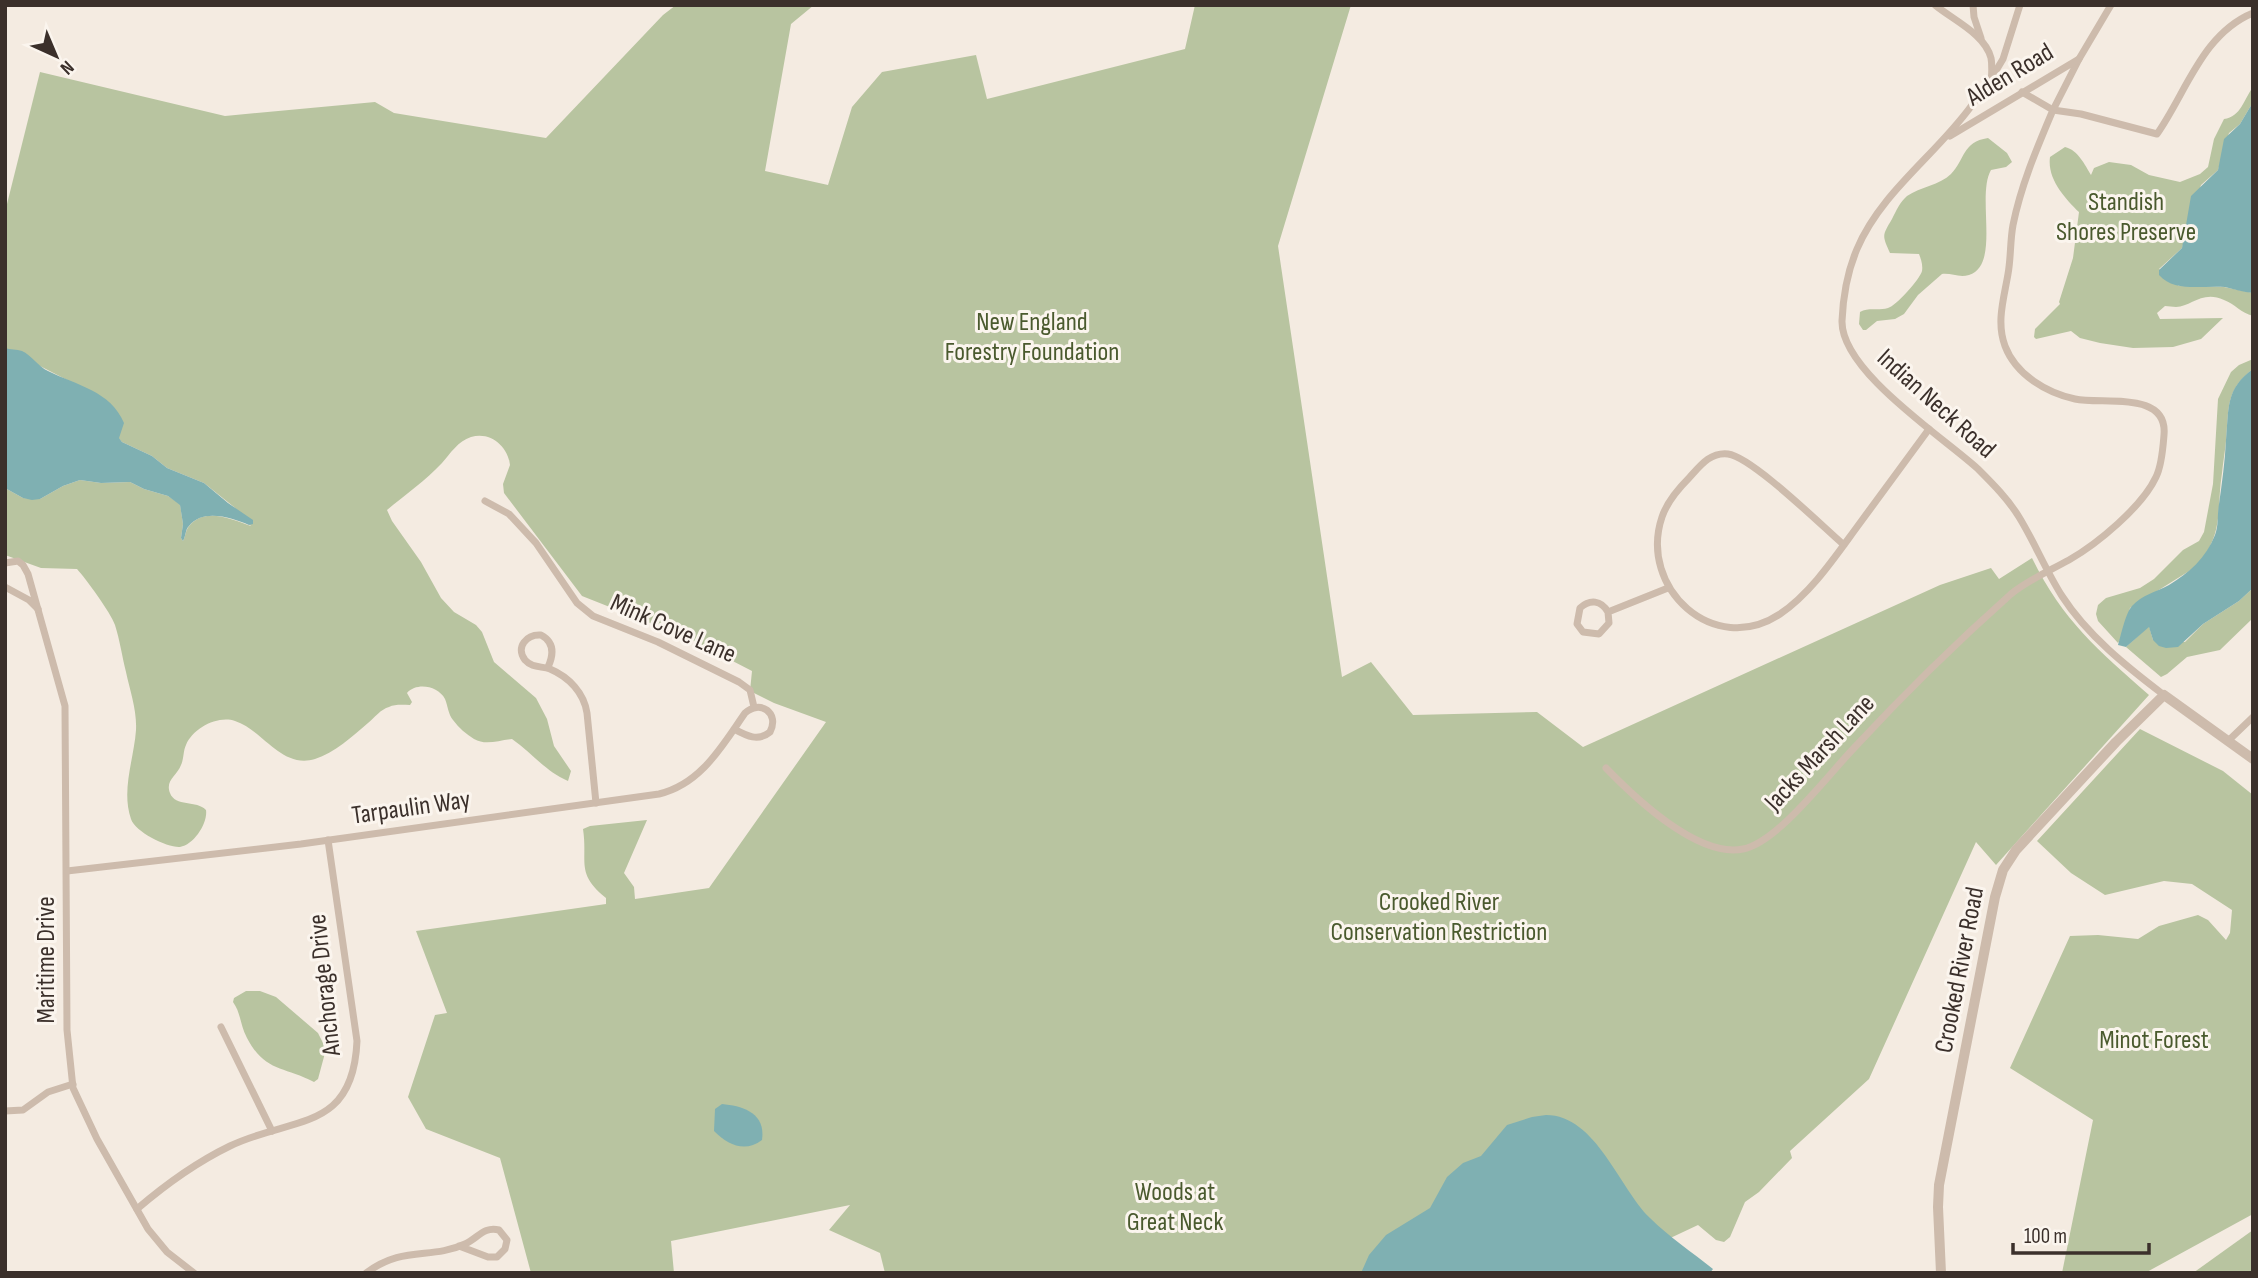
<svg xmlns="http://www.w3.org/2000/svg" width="2258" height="1278" font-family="'Sofia Sans Condensed',sans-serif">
<rect width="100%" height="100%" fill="#f4ebe1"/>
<!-- green -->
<g fill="#b8c4a0">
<path d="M676 5H814L791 24 765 171 828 185 852 107 882 72 976 55 987 99 1185 49 1195 5H1351L1278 246 1342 677 1371 662 1413 715 1537 712 1583 747 1940 585 1991 568 1999 579 2032 558C2063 621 2098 650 2149 695L1996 865 1976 842 1869 1079 1790 1151 1792 1158 1759 1192 1745 1202 1730 1237 1724 1242 1716 1240 1698 1225 1630 1257 1612 1273H885L880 1253 829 1230 850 1205 671 1241 674 1273H531L500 1158 426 1129 408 1097 435 1015 447 1013 416 931 606 904V898C575 873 588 862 583 829L590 826 647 820 624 873 634 887 635 899 709 888 826 722 774 703 750 691 752 671 688 638 582 596 504 493 503 484 510 465C508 446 490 431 471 437 458 441 450 454 442 463 426 480 405 495 387 510L392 521 421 562 441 598 454 612 476 625 482 632 494 662 536 698 547 719 554 746 571 771 568 781C545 771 532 753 512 739 499 740 486 746 474 739 466 734 459 728 453 720 448 714 448 706 445 699 438 686 417 682 407 693L412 702 410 705C403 705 395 704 389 707 381 709 374 718 368 723 353 736 334 753 315 759 281 769 263 730 235 721 218 715 193 728 186 745 183 751 184 759 181 765 177 776 165 780 170 793 175 807 197 800 206 810 208 823 194 845 180 847 168 848 135 832 131 819 121 790 134 759 136 730 137 710 130 691 126 672 122 656 120 641 115 625 111 613 86 579 77 569L41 568 5 555V488L23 498 40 499 63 486 80 480 101 483 130 482 144 489 168 496 180 504 183 524 181 538 183 541C186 536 185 530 190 525 206 507 233 520 251 526L234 507 204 483 167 468 152 456 122 442 71 382 5 348V212L40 72 225 116 375 102 394 113 546 138 663 15Z"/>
<path d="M2253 87V102L2240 124 2229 133 2218 170 2201 185 2182 248 2159 269 2179 286 2224 287 2253 293V316C2241 313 2235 304 2224 300 2202 290 2191 307 2176 307 2172 307 2169 306 2165 306L2157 313 2160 319 2223 318 2201 339 2173 347 2133 348 2100 343 2080 338 2071 331 2036 339 2034 337 2035 329 2060 304 2059 302 2073 258 2079 212C2065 198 2047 179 2050 157L2065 147C2078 150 2085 165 2091 175L2094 168 2109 162 2131 165 2149 175 2180 182 2200 174 2208 167 2214 139 2224 119C2241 117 2244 99 2253 87Z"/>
<path d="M1988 138 2007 153 2012 162 2006 167 1991 170C1976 196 2001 265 1969 275 1959 278 1952 273 1942 274L1918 295 1904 314 1895 319 1877 321 1866 330H1863L1859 324 1860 312C1868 307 1878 311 1888 308 1896 306 1920 279 1922 271 1923 265 1921 259 1919 254L1890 253C1882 235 1882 236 1892 219 1896 211 1900 202 1907 196 1920 187 1940 185 1951 174 1965 160 1962 142 1988 138Z"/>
<path d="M2253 359V369C2225 390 2229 409 2226 441 2225 452 2223 462 2222 473 2216 511 2225 536 2194 568L2130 608 2123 635 2118 643 2098 621 2096 614 2098 605 2106 598 2140 588 2154 579 2183 550 2199 541 2204 532 2213 484 2218 399 2231 372 2239 365Z"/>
<polygon points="2253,588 2253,618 2220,650 2187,657 2167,674 2161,677 2126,647 2149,626 2153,640 2185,642 2203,624 2239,601"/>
<polygon points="2140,729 2223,771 2253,795 2253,1214 2145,1273 2062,1273 2093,1120 2010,1068 2070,936 2098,935 2138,939 2159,926 2198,915 2208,920 2226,940 2230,933 2232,910 2192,884 2164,881 2105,895 2071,873 2037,841"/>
<path d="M246 991H260L276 997 318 1033 323 1043 325 1053 318 1079 314 1082C283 1066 265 1072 247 1038 240 1025 241 1013 233 1002L234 998Z"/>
<polygon points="2253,1230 2253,1273 2193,1273"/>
</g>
<!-- water -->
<g fill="#7fb0b2">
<path d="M2253 102V293C2243 292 2234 289 2225 287 2203 285 2175 293 2159 275V270L2182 248 2191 196 2218 170 2224 139 2240 124Z"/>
<path d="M5 348C10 350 17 349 22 351 31 355 39 367 48 371 76 385 111 391 124 423L119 438 122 442 152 456 167 468 204 483 228 503 253 520V524L249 525C232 518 203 508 189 526 185 530 186 536 183 541L181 538 183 524 180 505 168 496 144 489 130 482 101 483 80 480 63 486 40 499 32 500 23 498 5 488Z"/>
<path d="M2253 369V588L2239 601 2203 624 2178 647 2166 648 2159 646 2153 640 2149 627 2126 647 2118 645C2121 636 2125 614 2132 606 2142 595 2156 592 2169 585 2189 573 2206 558 2215 535 2219 524 2217 515 2219 504 2222 483 2225 461 2226 440 2229 409 2225 389 2253 369Z"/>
<path d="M722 1104C743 1106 766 1113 762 1140 745 1153 728 1145 714 1131L715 1109Z"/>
<path d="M1546 1115C1596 1115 1619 1188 1650 1218 1669 1237 1692 1252 1713 1269L1710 1273H1361L1369 1255 1386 1235 1430 1208 1447 1177 1463 1163 1481 1156 1507 1125 1532 1117Z"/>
</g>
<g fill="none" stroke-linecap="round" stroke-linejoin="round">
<!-- minor -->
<g stroke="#cdbbac" stroke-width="7">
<path d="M1935 5C1953 20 1985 34 1991 58 1992 63 1992 75 1991 79 1987 88 1977 97 1972 105 1937 154 1881 192 1857 249 1848 270 1843 298 1842 321 1841 371 1943 437 1978 469 1993 484 2008 499 2019 517 2035 543 2046 571 2062 596 2087 635 2127 667 2164 695"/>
<polyline points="1973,5 1974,17 1981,38"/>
<path d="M2079 59 2053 110 2081 114 2157 134C2186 93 2202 34 2253 13"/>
<polyline points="1991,79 2003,59 2020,5"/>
<polyline points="1950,136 2079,59 2111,5"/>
<polyline points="485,501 509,514 536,543 577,603 593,616 658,642 739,682 750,690 754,707"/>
<path d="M1844 545C1822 526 1752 457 1728 454 1710 452 1700 466 1689 478 1679 488 1667 502 1662 517 1638 588 1714 658 1780 614 1811 593 1835 557 1857 527 1881 494 1905 462 1929 429"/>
<polyline points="5,563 18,561 23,565 28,574 65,706 67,1030 73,1088 97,1139 148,1229 167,1252 194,1273"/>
<polyline points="5,587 29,600 38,609"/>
<path d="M1608 612 1609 623 1599 634 1583 632 1577 624 1580 608C1590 599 1601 600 1608 612L1668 588"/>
<path d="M548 667C554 654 554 642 541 635 527 634 515 647 525 660 532 668 541 666 550 669 569 677 584 693 587 713L596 803"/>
<polyline points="2228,741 2253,717"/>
<path d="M1606 768C1635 798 1698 858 1743 849 1778 842 1828 775 1854 748 1904 694 1956 643 2011 594 2028 580 2049 571 2069 560 2097 544 2142 507 2156 477 2162 465 2163 447 2164 435 2168 390 2103 405 2075 399 2047 393 2016 375 2005 346 1996 322 2004 298 2008 274 2011 258 2010 241 2013 225 2021 185 2037 148 2053 110L2022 92"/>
<path d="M67 871 301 844 659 794C701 784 722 746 745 713 760 699 780 713 770 732 758 742 747 736 734 729"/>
<polyline points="221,1027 272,1131"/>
<polyline points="5,1111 23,1110 48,1092 73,1084"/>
<path d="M137 1209C165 1185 197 1162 230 1146 292 1116 353 1133 357 1041L328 840"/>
<path d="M366 1273C404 1245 430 1260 465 1244 478 1238 484 1226 499 1230L507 1240 505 1249 497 1257H488L459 1246"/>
</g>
<!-- tertiary -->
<polyline stroke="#cdbbac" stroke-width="10" points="1941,1273 1938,1207 1939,1185 1995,897 2003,870 2016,850 2116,742 2164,695 2253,759"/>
</g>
<g text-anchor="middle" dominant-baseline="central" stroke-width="6" stroke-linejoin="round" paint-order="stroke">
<!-- street labels -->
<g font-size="26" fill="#3b302b" stroke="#fbf5ee">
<text transform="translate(2010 75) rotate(-31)">Alden Road</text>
<text transform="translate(1936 404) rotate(42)">Indian Neck Road</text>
<text transform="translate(673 629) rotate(24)">Mink Cove Lane</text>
<text transform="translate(1820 753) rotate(-47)">Jacks Marsh Lane</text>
<text transform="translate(411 808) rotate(-8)">Tarpaulin Way</text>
<text transform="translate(46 960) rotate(-90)">Maritime Drive</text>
<text transform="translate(1960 970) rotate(-79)">Crooked River Road</text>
<text transform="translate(325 985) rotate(-96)">Anchorage Drive</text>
</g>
<!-- park labels -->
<g font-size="26" fill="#4a5a2e" stroke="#fbf5ee">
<text x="2126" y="202">Standish<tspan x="2126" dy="30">Shores Preserve</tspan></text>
<text x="1032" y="322">New England<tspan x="1032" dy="30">Forestry Foundation</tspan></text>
<text x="1439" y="902">Crooked River<tspan x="1439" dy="30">Conservation Restriction</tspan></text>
<text x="2154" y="1040">Minot Forest</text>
<text x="1175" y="1192">Woods at<tspan x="1175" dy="30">Great Neck</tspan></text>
</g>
</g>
<!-- border -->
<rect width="2258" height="1278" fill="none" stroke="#3b302b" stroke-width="14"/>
<!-- north arrow -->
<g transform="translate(56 56) rotate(136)" stroke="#fbf5ee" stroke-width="5" paint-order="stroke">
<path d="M0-5L12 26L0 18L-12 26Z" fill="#3b302b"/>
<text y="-10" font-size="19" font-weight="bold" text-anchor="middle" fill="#3b302b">N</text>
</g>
<!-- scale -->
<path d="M2013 1243v10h136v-10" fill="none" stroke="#3b302b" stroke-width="3.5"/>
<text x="2024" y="1243" font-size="21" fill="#3b302b" stroke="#fbf5ee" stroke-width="5" paint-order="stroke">100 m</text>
</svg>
